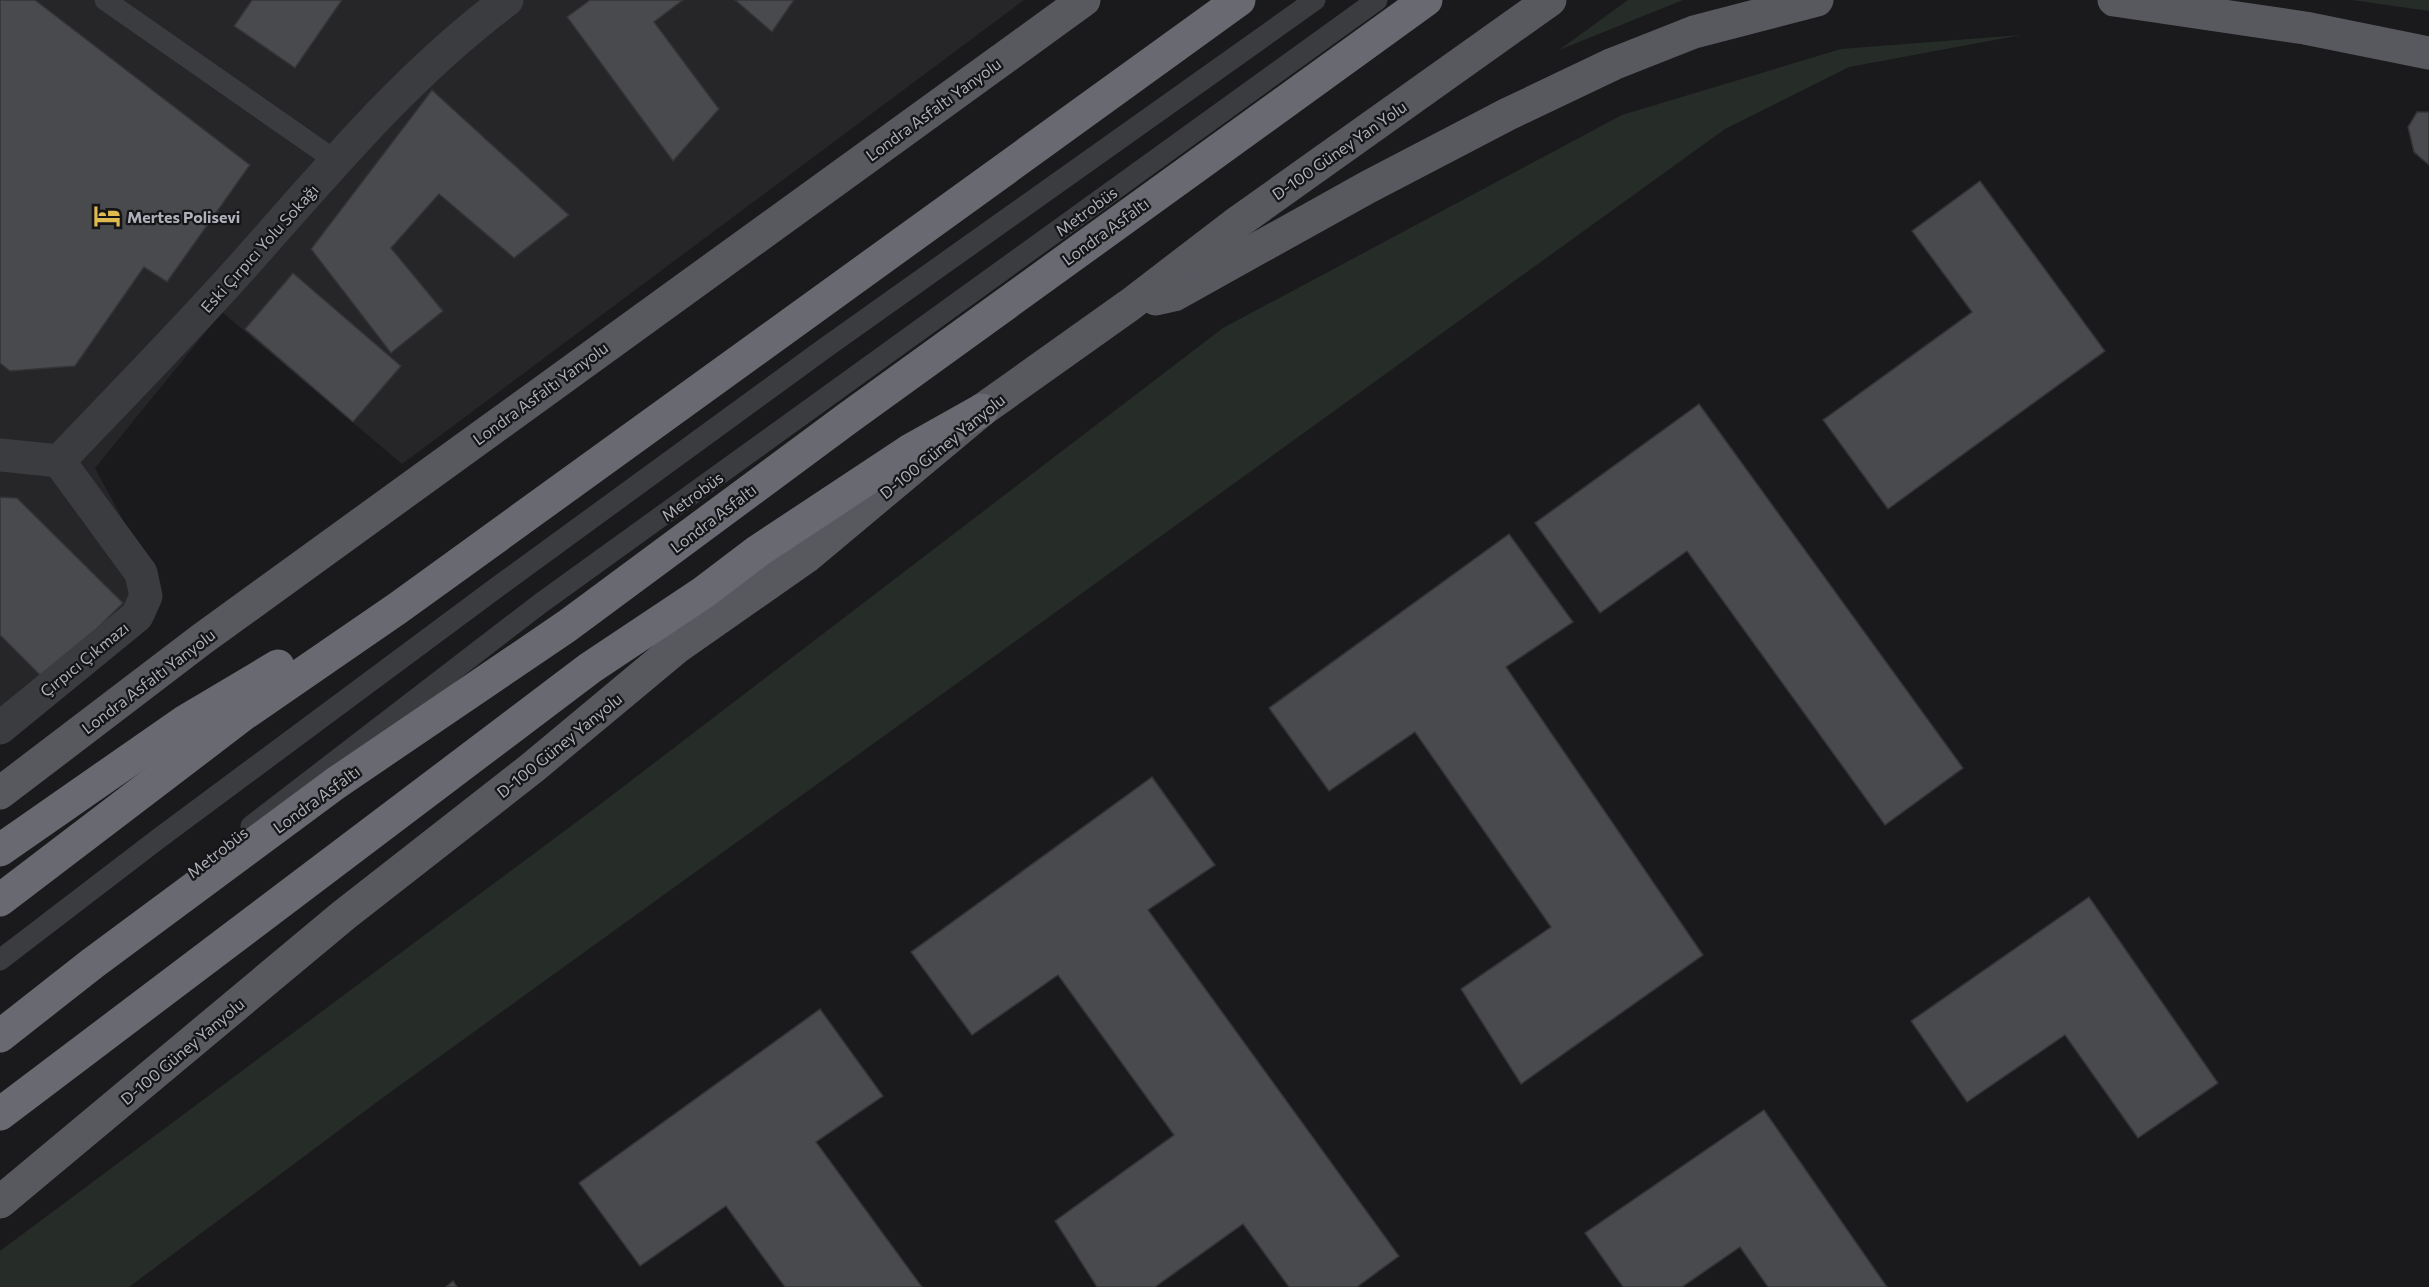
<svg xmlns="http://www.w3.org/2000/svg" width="2429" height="1287" font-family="Commissioner,sans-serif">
<rect width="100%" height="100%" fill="#1a1a1c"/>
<!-- built -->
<polygon fill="#262628" points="0,0 1024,0 402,464 222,312 95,468 161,591 0,714"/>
<!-- green -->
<g fill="#262d28">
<polygon points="1628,0 1683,0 1559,50"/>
<polygon points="2352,0 2429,0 2429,11"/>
<polygon points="2021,35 1849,67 1725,129 385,1096 129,1287 0,1287 0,1251 598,806 1223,328 1622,115 1841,49"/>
</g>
<!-- building -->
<g fill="#494a4e" stroke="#343437" stroke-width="1.5">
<polygon points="0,0 35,0 250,165 167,282 144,267 75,366 10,371 0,363"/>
<polygon points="252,0 342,0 295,68 234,26"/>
<polygon points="590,0 683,0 654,22 719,109 673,161 567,17"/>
<polygon points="735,0 794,0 772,32"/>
<polygon points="432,90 569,215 514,258 439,194 391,248 443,311 391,353 311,249"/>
<polygon points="2417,112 2429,112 2429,165 2414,152 2408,127"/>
<polygon points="1980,181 2105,351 1888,509 1823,420 1972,312 1912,231"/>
<polygon points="293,273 401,366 353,422 245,329"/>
<polygon points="1699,404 1963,768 1885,825 1687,551 1600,613 1535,523"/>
<polygon points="0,497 17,498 123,603 45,680 0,635"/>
<polygon points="1509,534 1573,622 1506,667 1703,955 1521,1084 1461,989 1551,927 1415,732 1329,791 1269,708"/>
<polygon points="1152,777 1215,865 1148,910 1399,1256 1357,1287 1289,1287 1243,1224 1155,1287 1097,1287 1055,1221 1174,1135 1058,975 972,1035 911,952"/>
<polygon points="2089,897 2218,1083 2138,1138 2065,1035 1967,1102 1911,1021"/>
<polygon points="820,1009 883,1096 816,1142 922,1287 785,1287 726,1206 640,1266 579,1183"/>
<polygon points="1764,1110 1887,1287 1768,1287 1740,1247 1682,1287 1623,1287 1585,1233"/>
<polygon points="453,1281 457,1287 446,1287"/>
</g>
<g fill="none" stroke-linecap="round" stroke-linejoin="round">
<!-- lane -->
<g stroke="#3b3c40" stroke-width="21">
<polyline points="105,0 336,161"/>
<polyline points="251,826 541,603 1377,0"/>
<polyline points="0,960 158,839 496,588 825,348 1315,0"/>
</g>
<!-- street -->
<g stroke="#3b3c40" stroke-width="33">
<path d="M0 455 59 461C120 397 182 334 241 268 324 175 406 75 507 0"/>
<polyline points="0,728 137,616 146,596 141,573 59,461"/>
</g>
<!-- primary -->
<g stroke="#58585f" stroke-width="33">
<polyline points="2114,0 2305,28 2429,53"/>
<polyline points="1156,299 1174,295 1368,187 1508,114 1613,64 1694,32 1817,0"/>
<polyline points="0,793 202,639 1084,0"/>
<polyline points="0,1202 344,915 532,768 676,648 806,557 982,410 1131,304 1234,225 1550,0"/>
</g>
<!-- highway -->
<g stroke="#686971" stroke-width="33">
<polyline points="0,850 184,722 278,666"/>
<polyline points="0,900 244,714 398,608 1239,0"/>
<polyline points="0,1036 93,963 336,783 567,626 848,418 1426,0"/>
<polyline points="0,1114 590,668 704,592 758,551 909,451 982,410"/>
</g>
</g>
<!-- icons -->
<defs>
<symbol id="hotel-bare" viewBox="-9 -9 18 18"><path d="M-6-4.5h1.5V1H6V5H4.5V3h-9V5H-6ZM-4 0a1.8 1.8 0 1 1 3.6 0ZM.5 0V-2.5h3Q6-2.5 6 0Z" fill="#deba50" stroke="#151517" stroke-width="2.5" paint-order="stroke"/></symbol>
</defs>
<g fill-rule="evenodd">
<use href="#hotel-bare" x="88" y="197" width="38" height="38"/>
</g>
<g text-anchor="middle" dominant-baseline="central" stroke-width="4.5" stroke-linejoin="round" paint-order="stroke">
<!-- street labels -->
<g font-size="16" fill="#aeb0ba" stroke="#151517">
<text transform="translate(933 109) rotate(-36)">Londra Asfaltı Yanyolu</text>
<text transform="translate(1339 150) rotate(-35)">D-100 Güney Yan Yolu</text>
<text transform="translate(1086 211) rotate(-36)">Metrobüs</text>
<text transform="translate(1105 231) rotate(-36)">Londra Asfaltı</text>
<text transform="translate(259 248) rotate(-48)">Eski Çırpıcı Yolu Sokağı</text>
<text transform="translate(540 393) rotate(-36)">Londra Asfaltı Yanyolu</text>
<text transform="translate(942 446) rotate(-39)">D-100 Güney Yanyolu</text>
<text transform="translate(692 496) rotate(-36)">Metrobüs</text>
<text transform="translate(713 518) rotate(-37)">Londra Asfaltı</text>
<text transform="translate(84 659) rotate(-39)">Çırpıcı Çıkmazı</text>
<text transform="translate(148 681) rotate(-37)">Londra Asfaltı Yanyolu</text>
<text transform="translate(559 745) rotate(-39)">D-100 Güney Yanyolu</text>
<text transform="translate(316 799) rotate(-36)">Londra Asfaltı</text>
<text transform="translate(217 852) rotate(-38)">Metrobüs</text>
<text transform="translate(182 1051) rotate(-40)">D-100 Güney Yanyolu</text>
</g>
<!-- poi labels -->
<g font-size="16" font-weight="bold" fill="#aeb0ba" stroke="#151517" text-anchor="start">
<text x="127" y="216">Mertes Polisevi</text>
</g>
</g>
</svg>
